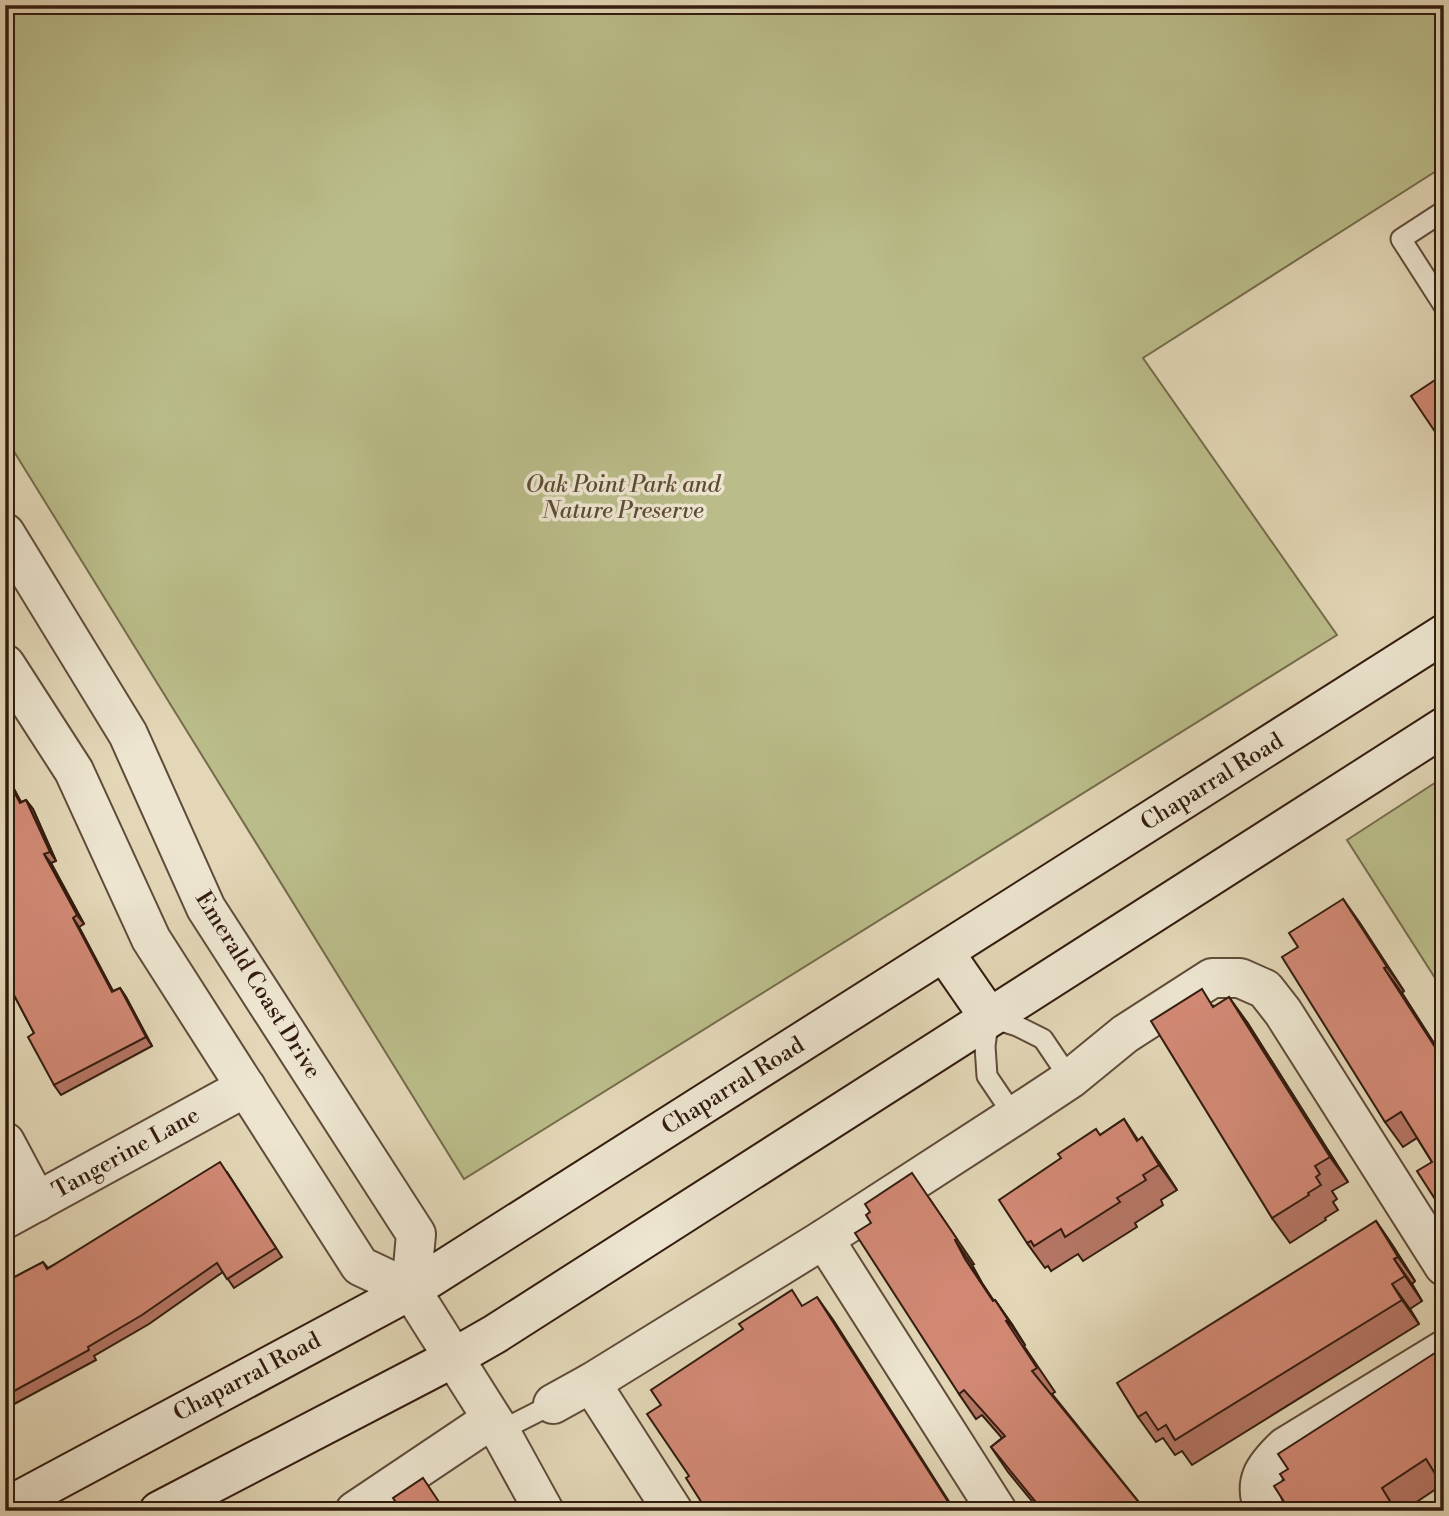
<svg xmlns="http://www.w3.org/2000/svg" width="1449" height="1516" font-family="'Libre Bodoni',serif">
<rect width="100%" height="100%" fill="#e3d7b7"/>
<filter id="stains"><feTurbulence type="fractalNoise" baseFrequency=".00286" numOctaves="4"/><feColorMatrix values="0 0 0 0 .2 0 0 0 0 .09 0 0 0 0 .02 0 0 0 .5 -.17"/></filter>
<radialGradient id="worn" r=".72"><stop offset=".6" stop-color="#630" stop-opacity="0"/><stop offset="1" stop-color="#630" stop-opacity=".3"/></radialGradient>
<!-- green -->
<g fill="#babd8a" stroke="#766c4c" stroke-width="2">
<polygon points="5,5 1444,5 1444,166 1143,358 1337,635 464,1179 5,437"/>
<polygon points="1444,777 1444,992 1347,840"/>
</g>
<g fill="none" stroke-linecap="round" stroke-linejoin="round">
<defs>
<g id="service">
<polyline points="1444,211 1401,239 1444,306"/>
<polyline points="1014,1116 987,1076 985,1046 989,1017 1017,1026 1043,1039 1070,1079"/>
<polyline points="500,1431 553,1404"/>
</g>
<g id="minor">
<polyline points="5,1142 37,1202"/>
<polyline points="5,1219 246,1087"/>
<polyline points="824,1239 997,1511"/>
<polyline points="591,1383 673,1511"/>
<polyline points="553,1404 591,1383 824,1239 1014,1116 1070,1079 1125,1034 1212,978 1240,978 1265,989 1283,1012 1444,1266"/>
<polyline points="355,1511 492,1419"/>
<path d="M1265 1511C1252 1482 1264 1467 1285 1447L1444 1350"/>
</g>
<g id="tertiary">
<polyline points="5,533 128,734 206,908 416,1234 411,1290"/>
<polyline points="5,664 74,771 151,939 360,1266 411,1290 500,1431 544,1511"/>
</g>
<g id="secondary">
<polyline points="944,952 989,1017"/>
<polyline points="5,1508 411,1290 1444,634"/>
<polyline points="159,1511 453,1358 495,1334 1444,727"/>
</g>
</defs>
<!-- service casing -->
<use href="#service" stroke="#5f4b39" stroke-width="23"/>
<!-- minor casing -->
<use href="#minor" stroke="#5f4b39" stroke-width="42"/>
<!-- tertiary casing -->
<use href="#tertiary" stroke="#5f4b39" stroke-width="42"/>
<!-- secondary casing -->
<use href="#secondary" stroke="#331c0f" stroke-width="42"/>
<!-- service -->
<use href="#service" stroke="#ede5d0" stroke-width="19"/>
<!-- minor -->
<use href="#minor" stroke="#ede5d0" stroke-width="38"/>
<!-- tertiary -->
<use href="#tertiary" stroke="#ede5d0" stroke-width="38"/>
<!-- secondary -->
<use href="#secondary" stroke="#ede5d0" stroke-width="38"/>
</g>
<!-- wall -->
<g fill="#b57665" stroke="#331c0f" stroke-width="2">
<polygon points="5,772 21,802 26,800 33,809 56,861 51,863 84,924 79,927 113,991 120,988 126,997 152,1046 61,1095 54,1085 34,1033 5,978"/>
<polygon points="1343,899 1404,991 1402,993 1444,1059 1432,1162 1417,1138 1403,1147 1385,1122 1298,947"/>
<polygon points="1214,1006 1247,1022 1348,1182 1332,1191 1337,1199 1333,1202 1338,1210 1325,1218 1326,1220 1290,1243 1272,1218"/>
<polygon points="1124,1119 1138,1140 1159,1162 1177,1190 1161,1200 1163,1205 1135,1223 1137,1227 1083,1261 1078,1254 1051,1271 1048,1266 1045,1268 1027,1243 1061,1158 1100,1135"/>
<polygon points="227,1172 282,1257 234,1288 223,1272 149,1324 94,1356 96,1360 5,1409 5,1282 43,1262 48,1268"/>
<polygon points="929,1198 974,1264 972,1265 982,1283 993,1300 995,1300 1025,1345 1024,1346 1055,1392 1052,1394 1146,1511 1040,1511 1008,1472 991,1447 1002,1438 982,1415 976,1419 959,1394"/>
<polygon points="1376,1221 1393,1246 1415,1281 1412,1284 1422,1301 1410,1309 1419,1324 1192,1465 1182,1451 1175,1455 1163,1438 1156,1442 1138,1417"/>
<polygon points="1438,1351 1442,1485 1403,1511 1290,1511 1284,1480 1288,1469"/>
</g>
<!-- shaded-wall -->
<g fill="#936052" stroke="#331c0f" stroke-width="2">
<polygon points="5,772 26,812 20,803 5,775"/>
<polygon points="26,800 33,809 56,861 50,852"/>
<polygon points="44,854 51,863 84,924 77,915"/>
<polygon points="1343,899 1360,923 1404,991 1387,967"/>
<polygon points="73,918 79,927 118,1001 112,992"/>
<polygon points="1384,968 1402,993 1444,1059 1444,1061"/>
<polygon points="120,988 126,997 152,1046 146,1037"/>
<polygon points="1229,997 1247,1022 1348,1182 1330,1157"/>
<polygon points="1142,1137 1159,1162 1177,1190 1159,1165"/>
<polygon points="1376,1221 1393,1246 1415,1281 1398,1257"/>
<polygon points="955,1240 972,1265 982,1283 1010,1325 965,1259"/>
<polygon points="1394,1259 1412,1284 1422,1301 1405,1276"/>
<polygon points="1392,1284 1410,1309 1419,1324 1402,1300"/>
<polygon points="817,1297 834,1321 955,1511 954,1511"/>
<polygon points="995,1300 1012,1324 1025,1345 1008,1320"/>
</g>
<!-- building -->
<g fill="#d28975" stroke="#331c0f" stroke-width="2">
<polygon points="1444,374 1444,445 1411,396"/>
<polygon points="5,775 20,803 26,800 50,852 44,854 77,915 73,918 112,992 120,988 146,1037 54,1085 28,1037 34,1033 5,978"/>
<polygon points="1343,899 1387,967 1384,968 1444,1061 1444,1213 1417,1171 1432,1162 1401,1112 1385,1122 1282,957 1298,947 1289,933"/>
<polygon points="1202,989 1213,1007 1229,997 1330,1157 1315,1166 1320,1174 1316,1177 1321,1185 1308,1193 1309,1195 1272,1218 1151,1021"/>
<polygon points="1124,1119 1137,1141 1142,1137 1159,1165 1143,1175 1146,1180 1117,1198 1120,1202 1065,1237 1061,1229 1034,1246 1031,1241 1027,1243 999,1200 1061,1158 1058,1154 1096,1129 1100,1135"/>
<polygon points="220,1162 276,1248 227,1279 217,1263 142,1315 88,1347 89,1350 5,1396 5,1282 43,1262 47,1269"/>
<polygon points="912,1173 957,1239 955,1240 965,1259 993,1301 995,1300 1008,1320 1006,1321 1037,1368 1032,1371 1146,1511 1043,1511 991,1447 1005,1436 964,1390 959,1394 855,1233 871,1223 866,1215 870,1212 865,1204"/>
<polygon points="1376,1221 1398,1257 1394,1259 1405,1276 1392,1284 1402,1300 1175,1440 1166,1425 1158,1430 1146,1412 1138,1417 1117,1383"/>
<polygon points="792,1290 802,1306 817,1297 954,1511 707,1511 686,1478 689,1476 647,1414 661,1405 651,1390 743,1329 739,1324"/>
<polygon points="1438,1351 1444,1360 1444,1488 1426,1459 1382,1488 1396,1511 1290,1511 1274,1486 1284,1480 1280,1474 1288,1469 1278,1454"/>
<polygon points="423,1478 445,1511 386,1511 397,1504 393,1498"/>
</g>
<g text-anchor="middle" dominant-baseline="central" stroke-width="7" stroke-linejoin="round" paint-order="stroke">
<!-- park labels -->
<g font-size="23" font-style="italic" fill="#5c4c34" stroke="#ede5d0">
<text x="623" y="485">Oak Point Park and<tspan x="623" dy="26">Nature Preserve</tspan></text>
</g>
<!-- street labels -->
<g font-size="23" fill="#331c0f" stroke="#ede5d0">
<text transform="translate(1212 782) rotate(-32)">Chaparral Road</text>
<text transform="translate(258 985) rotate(58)">Emerald Coast Drive</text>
<text transform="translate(733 1086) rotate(-32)">Chaparral Road</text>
<text transform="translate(126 1153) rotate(-29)">Tangerine Lane</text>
<text transform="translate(247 1377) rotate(-28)">Chaparral Road</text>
</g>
</g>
<!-- margin -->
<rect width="1449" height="1516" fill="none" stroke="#e3d7b7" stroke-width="28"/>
<rect x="7" y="7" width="1435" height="1502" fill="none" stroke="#331c0f" stroke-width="3.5"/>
<rect x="14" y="14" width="1421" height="1488" fill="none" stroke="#331c0f" stroke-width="2"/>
<rect width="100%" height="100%" filter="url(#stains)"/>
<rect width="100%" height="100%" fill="url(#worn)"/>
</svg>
